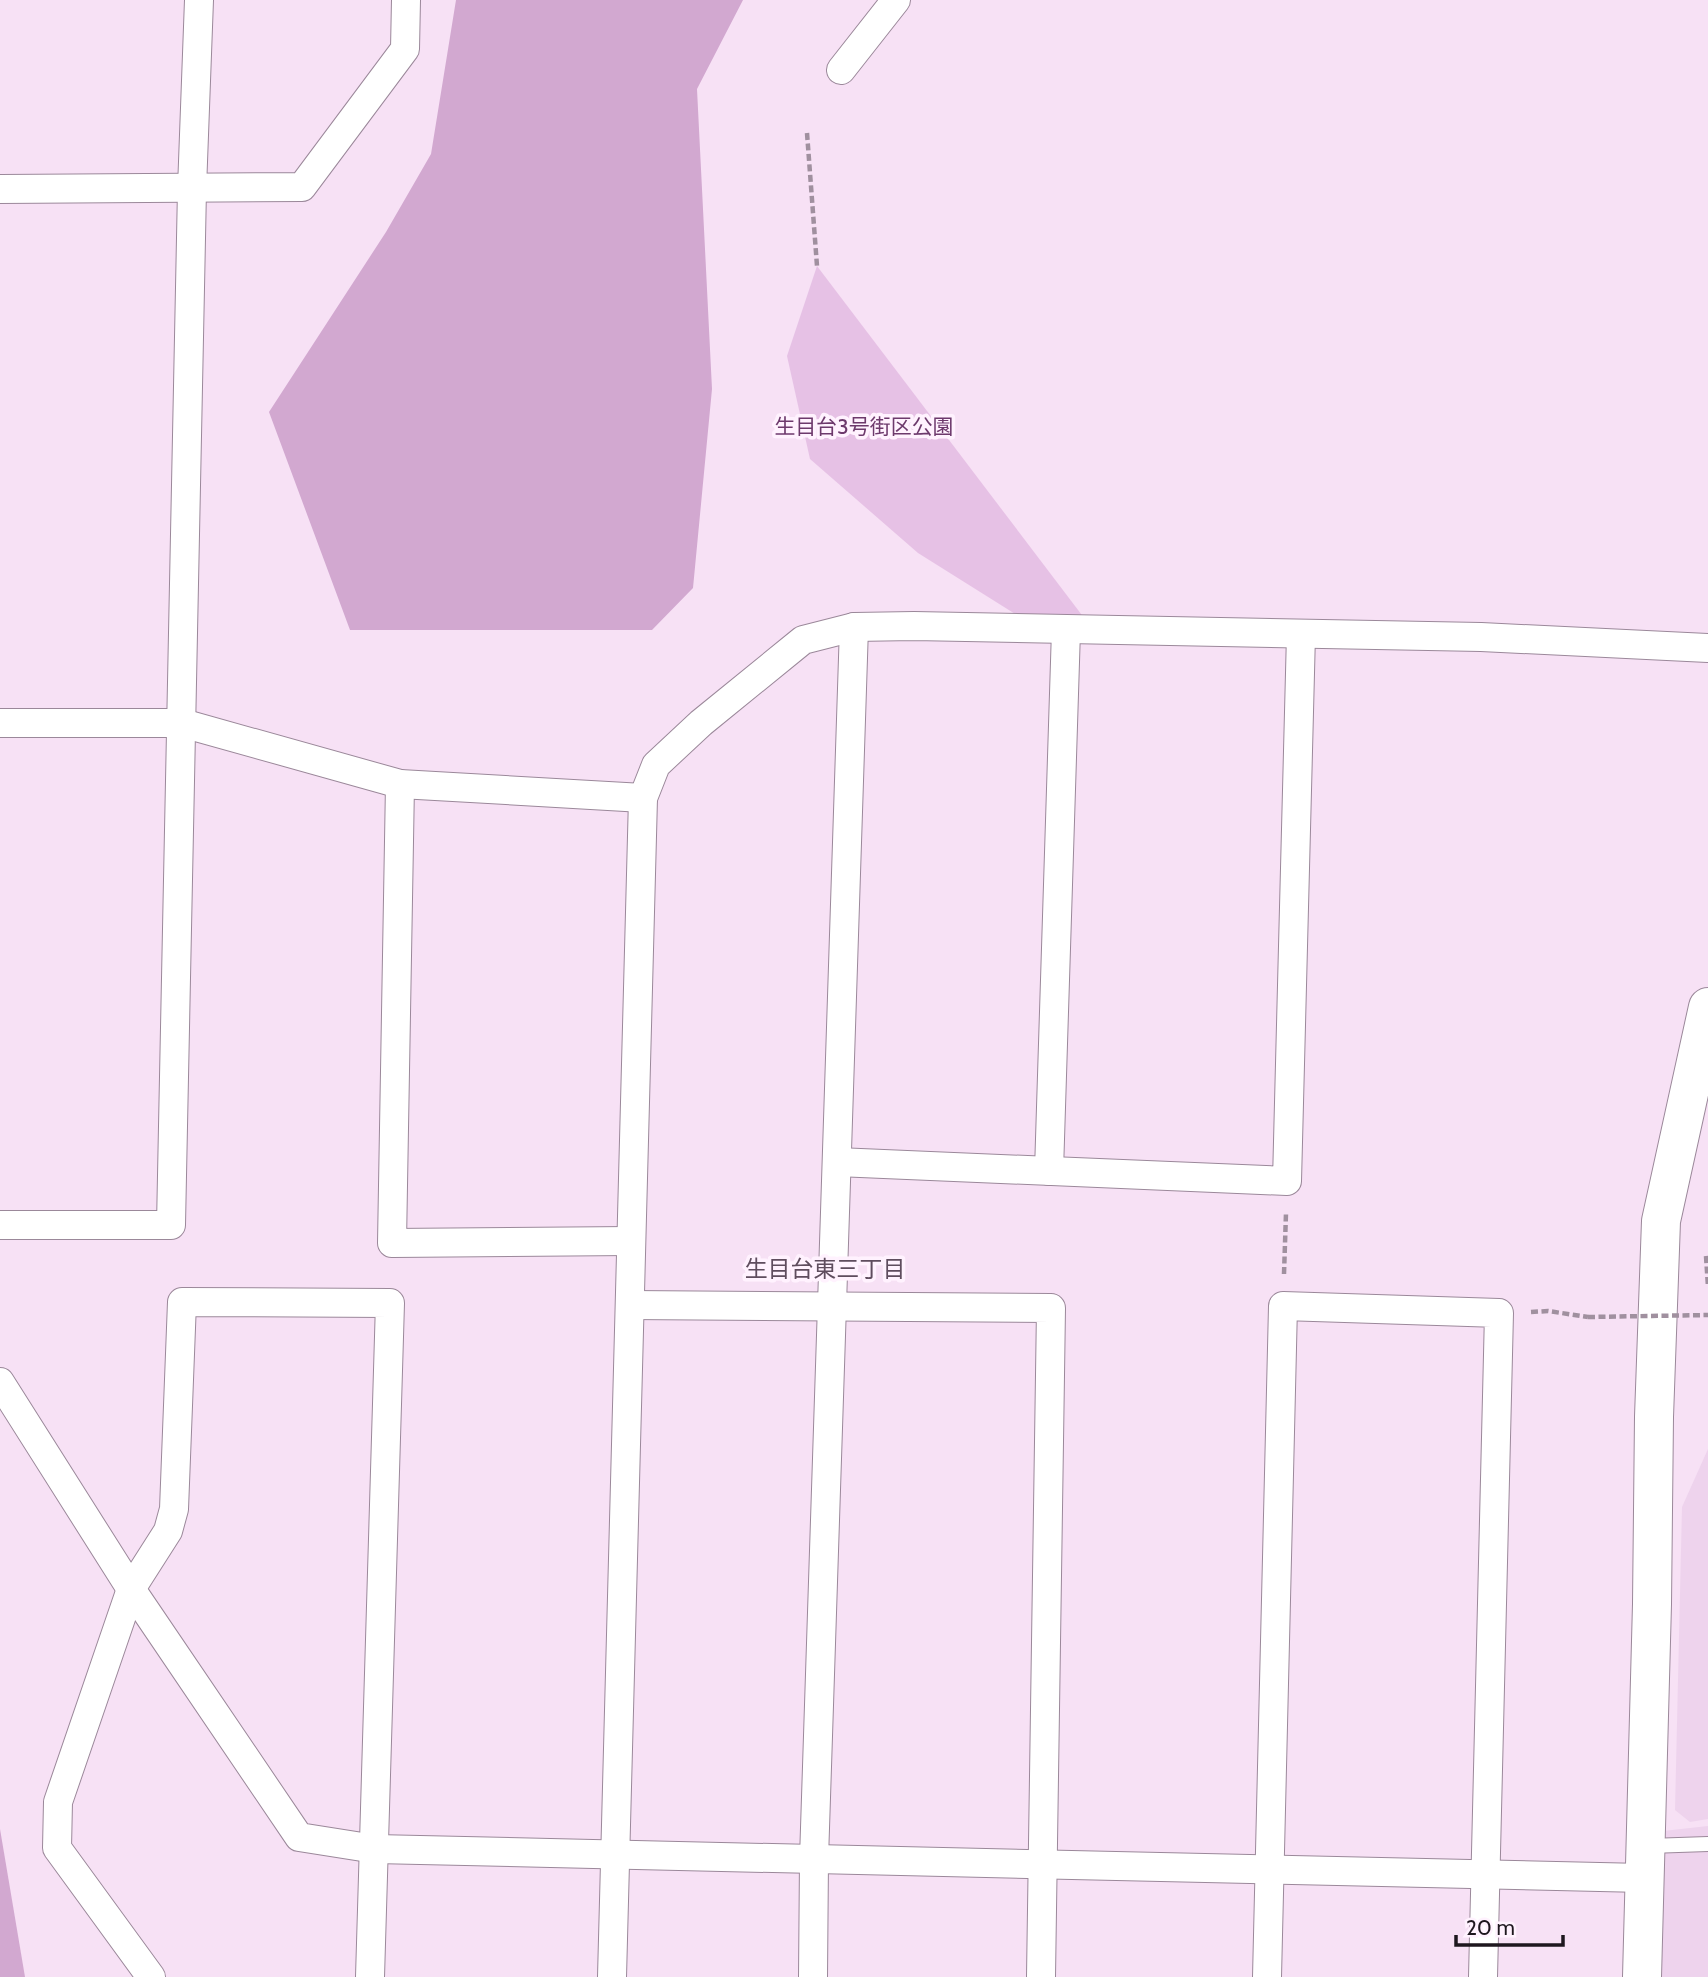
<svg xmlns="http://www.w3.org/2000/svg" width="1708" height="1977" font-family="Cabin,'Noto Sans JP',sans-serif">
<rect width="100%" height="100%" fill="#f7e1f5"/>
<!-- built -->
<g fill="#eed3ed">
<polygon points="1708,1449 1708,1819 1690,1822 1675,1810 1682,1507"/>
<polygon points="1708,1826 1708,1977 1653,1977 1654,1832"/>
</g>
<!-- green -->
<polygon fill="#e6c1e5" points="817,266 1094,631 1039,629 918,553 810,459 787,356"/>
<!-- forest -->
<g fill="#d2a8d0">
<polygon points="456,0 743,0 697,89 712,389 693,588 652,630 350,630 269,412 386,232 431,154"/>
<polygon points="0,1829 25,1977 0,1977"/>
</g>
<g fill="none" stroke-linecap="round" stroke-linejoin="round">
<defs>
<polyline id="lane" points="1649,1846 1708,1844"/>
<g id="street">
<polyline points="841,70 896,0"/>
<polyline points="0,189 302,187 405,49 406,0"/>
<polyline points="0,723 182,723 400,784 643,798"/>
<polyline points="400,784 392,1243 631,1241"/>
<polyline points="837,1162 1287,1181 1301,634"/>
<polyline points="1049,1171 1066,630"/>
<polyline points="0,1225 171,1225 192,189 199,0"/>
<polyline points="630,1305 1051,1308 1041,1977"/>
<polyline points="0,1382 131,1589 299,1837 375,1849 1643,1878"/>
<polyline points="151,1977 57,1848 58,1802 131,1589 168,1531 174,1509 182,1302 390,1303 370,1977"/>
<polyline points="612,1977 643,798 656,765 701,723 803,640 854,627 914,626 1481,637 1708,648"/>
<polyline points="813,1977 814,1859 854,627"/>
<polyline points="1267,1977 1283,1306 1499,1313 1483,1977"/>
</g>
<polyline id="secondary" points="1642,1977 1652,1604 1654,1417 1661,1221 1708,1007"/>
</defs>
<!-- lane casing -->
<use href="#lane" stroke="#9b889a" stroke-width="16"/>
<!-- street casing -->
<use href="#street" stroke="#9b889a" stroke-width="30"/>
<!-- secondary casing -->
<use href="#secondary" stroke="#9b889a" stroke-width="40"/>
<!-- path -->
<g stroke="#a0909f" stroke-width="4.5" stroke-dasharray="7 3.5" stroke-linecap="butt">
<polyline points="807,133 817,266"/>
<polyline points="1706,1256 1708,1287"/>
<polyline points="1284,1274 1286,1213"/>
<polyline points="1531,1312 1548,1311 1588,1317"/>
</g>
<!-- lane -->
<use href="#lane" stroke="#fff" stroke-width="14"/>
<!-- street -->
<use href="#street" stroke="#fff" stroke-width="28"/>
<!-- secondary -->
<use href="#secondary" stroke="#fff" stroke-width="38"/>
<!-- path-bridge -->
<polyline stroke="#a0909f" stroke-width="4.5" stroke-dasharray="7 3.5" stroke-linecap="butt" points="1588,1317 1708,1315"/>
</g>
<g text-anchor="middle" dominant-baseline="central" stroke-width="7" stroke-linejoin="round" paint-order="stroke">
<!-- park labels -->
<g font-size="21" fill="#6d396c" stroke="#fff2fe">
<text x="864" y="426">生目台3号街区公園</text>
</g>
<!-- neighbourhood labels -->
<g font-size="23" fill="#5f4d5e" stroke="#fff2fe">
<text x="825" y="1269">生目台東三丁目</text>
</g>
</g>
<!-- scale -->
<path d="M1456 1935v10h107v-10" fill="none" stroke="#1e171e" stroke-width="3.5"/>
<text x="1466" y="1935" font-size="21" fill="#1e171e" stroke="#fff2fe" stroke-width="5" paint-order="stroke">20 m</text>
</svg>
